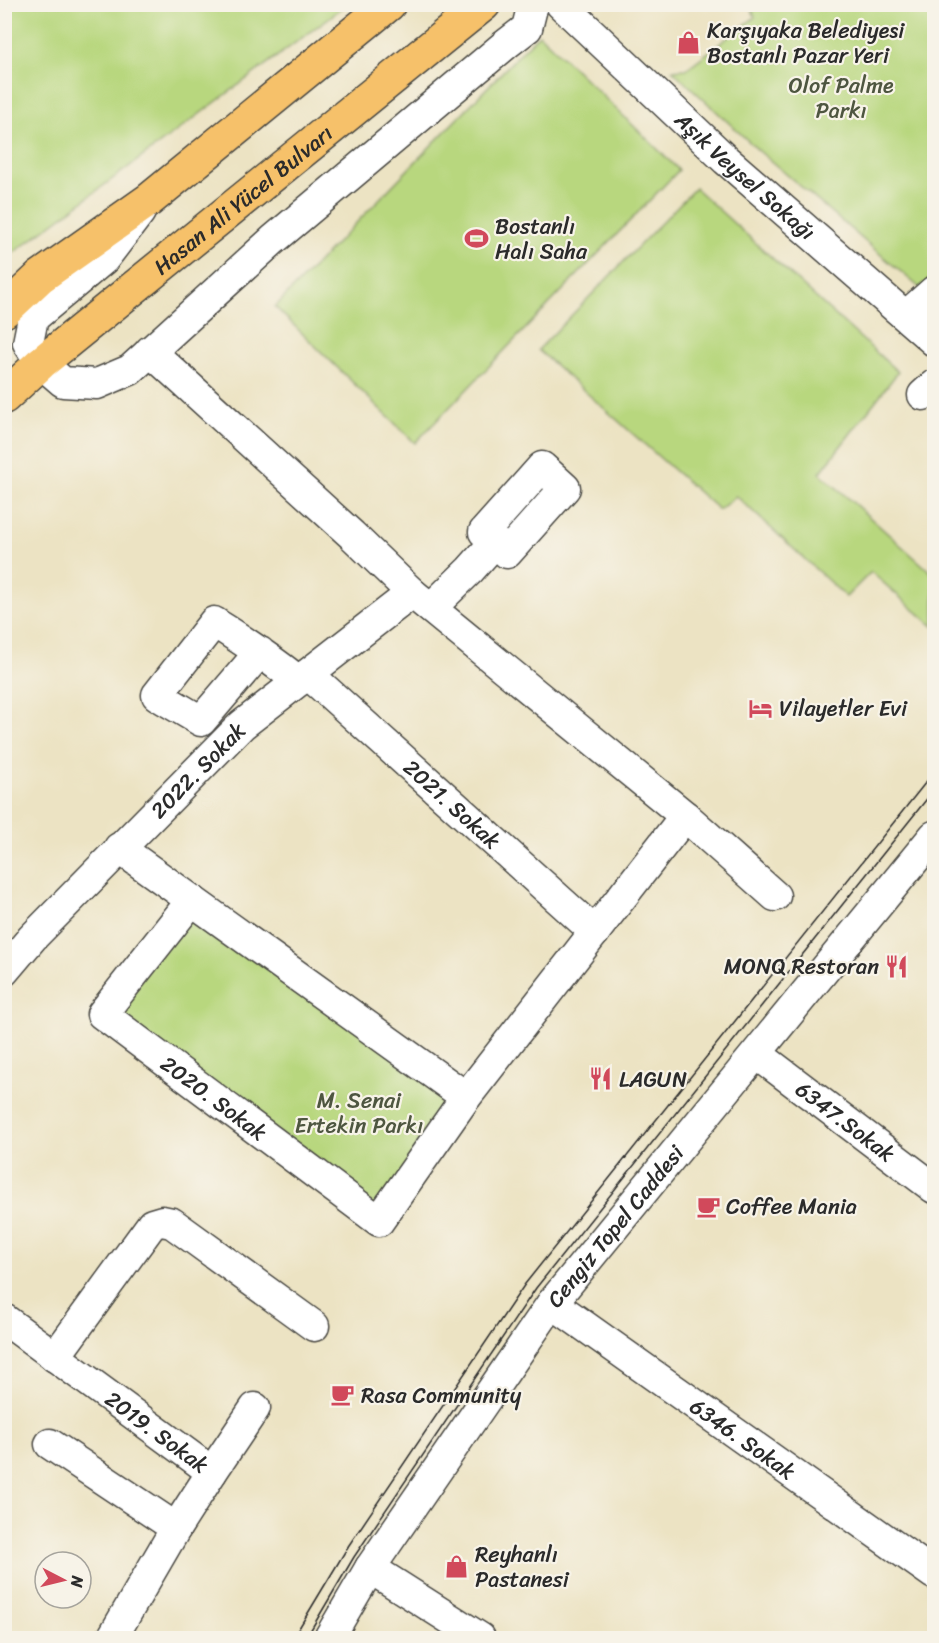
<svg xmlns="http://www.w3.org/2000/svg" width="939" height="1643" font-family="Sriracha,sans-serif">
<rect width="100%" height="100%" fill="#f7f3e8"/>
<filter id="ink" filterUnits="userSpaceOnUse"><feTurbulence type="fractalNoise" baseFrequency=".0167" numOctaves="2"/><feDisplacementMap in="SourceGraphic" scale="12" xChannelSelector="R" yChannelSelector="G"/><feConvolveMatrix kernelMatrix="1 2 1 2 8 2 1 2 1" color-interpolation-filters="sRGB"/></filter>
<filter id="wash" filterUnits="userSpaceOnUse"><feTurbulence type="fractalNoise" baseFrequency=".008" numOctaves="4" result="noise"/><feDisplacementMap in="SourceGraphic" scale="24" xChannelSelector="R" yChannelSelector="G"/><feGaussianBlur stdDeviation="1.35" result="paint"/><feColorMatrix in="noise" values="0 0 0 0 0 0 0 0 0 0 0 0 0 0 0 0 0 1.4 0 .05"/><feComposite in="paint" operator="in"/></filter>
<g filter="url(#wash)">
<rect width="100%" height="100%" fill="#ece3c3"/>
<!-- green -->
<g fill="#b8d77e" stroke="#728154" stroke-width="1.5">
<polygon points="912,4 934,6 934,300 759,151 672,70 686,69 755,17 750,5"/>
<polygon points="4,5 5,4 346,5 5,259"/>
<polygon points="539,34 679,170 415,443 275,307"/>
<polygon points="695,188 898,372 820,473 934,575 934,627 871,572 846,597 736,496 719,510 538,350"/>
<polygon points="192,900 466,1097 379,1221 102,1014"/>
</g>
</g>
<g filter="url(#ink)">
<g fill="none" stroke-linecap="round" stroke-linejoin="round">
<defs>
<g id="minor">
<path id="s1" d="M561 4 726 160 934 341"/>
<polyline points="140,212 104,259 33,318 28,343 41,363 63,382 97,384 130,370 273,240 505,45 527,28 533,4"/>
<polyline points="906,316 934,291"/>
<polyline points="150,351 352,535 412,593 685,816 775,896"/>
<polyline points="923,395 934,385"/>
<polygon points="542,467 565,488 507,553 484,532"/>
<polyline points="431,608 470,570 495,542"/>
<path d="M260 652 201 721 157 695 214 622C243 641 272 659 298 681"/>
<path id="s2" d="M308 674 595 932"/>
<polyline points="119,848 466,1097"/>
<path id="s3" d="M192 900 102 1014 379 1221 466 1097 685 816"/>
<path id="s4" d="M4 971 32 938 242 725 412 593"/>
<path id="s5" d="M757 1054 934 1188"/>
<path id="s6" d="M552 1303 934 1574"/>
<path id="s7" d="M4 1319 212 1472 176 1528 112 1638"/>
<polyline points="55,1357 152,1224 162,1221 172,1223 314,1326"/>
<polyline points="50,1444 176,1528"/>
<polyline points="212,1472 255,1408"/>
<polyline points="370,1568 480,1638"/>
<path id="s8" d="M329 1638 370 1568 552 1303 934 836"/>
</g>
<g id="major">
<polyline points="4,311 40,277 149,200 389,4"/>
<path id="s9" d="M4 397 41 363 484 4"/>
</g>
</defs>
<!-- minor casing -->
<use href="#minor" stroke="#484742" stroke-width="33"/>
<!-- major casing -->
<use href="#major" stroke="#484742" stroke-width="36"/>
<!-- minor -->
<use href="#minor" stroke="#fff" stroke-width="30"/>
<!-- major -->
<use href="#major" stroke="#f6c16b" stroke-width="33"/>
<!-- tram -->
<g stroke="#2b2b2b" stroke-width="1.5">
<polyline points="293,1638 349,1545 525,1284 934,772"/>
<polyline points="306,1638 354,1557 536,1288 934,790"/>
</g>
</g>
</g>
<!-- icons -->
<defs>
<symbol id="shop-bare" viewBox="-9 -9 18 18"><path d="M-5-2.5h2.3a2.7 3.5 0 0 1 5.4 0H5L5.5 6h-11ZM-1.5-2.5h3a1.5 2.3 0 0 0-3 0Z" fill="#d1495b" stroke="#f7f3e8" stroke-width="2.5" paint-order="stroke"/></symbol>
<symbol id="stadium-bare" viewBox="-9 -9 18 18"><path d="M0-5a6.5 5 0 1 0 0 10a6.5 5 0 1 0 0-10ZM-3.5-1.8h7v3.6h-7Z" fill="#d1495b" stroke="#f7f3e8" stroke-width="2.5" paint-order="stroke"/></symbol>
<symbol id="hotel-bare" viewBox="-9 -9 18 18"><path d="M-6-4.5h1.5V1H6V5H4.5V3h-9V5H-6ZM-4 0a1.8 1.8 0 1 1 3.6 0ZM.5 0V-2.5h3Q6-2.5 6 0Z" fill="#d1495b" stroke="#f7f3e8" stroke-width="2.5" paint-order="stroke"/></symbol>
<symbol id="restaurant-bare" viewBox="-9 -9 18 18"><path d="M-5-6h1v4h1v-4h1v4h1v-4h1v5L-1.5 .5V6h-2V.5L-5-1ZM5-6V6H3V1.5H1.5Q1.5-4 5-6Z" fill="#d1495b" stroke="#f7f3e8" stroke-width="2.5" paint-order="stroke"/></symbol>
<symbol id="cafe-bare" viewBox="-9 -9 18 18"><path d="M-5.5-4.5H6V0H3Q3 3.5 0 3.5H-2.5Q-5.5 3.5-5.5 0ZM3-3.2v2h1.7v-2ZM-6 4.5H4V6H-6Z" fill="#d1495b" stroke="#f7f3e8" stroke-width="2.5" paint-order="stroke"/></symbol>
</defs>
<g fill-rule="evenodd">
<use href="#shop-bare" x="672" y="26" width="33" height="33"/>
<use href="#stadium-bare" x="460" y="222" width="33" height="33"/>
<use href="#hotel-bare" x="744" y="692" width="33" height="33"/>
<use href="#restaurant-bare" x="880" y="950" width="33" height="33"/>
<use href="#restaurant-bare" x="584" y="1062" width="33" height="33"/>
<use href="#cafe-bare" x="692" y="1190" width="33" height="33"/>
<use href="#cafe-bare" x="326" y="1378" width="33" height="33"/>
<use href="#shop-bare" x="440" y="1550" width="33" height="33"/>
</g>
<g text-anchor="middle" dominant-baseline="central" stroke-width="4.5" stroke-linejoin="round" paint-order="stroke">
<!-- poi labels -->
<g font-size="22" fill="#2b2b2b" stroke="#f7f3e8" text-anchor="start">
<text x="707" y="30">Karşıyaka Belediyesi<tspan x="707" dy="25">Bostanlı Pazar Yeri</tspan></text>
<text x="495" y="226">Bostanlı<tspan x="495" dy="25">Halı Saha</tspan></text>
<text x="779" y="708">Vilayetler Evi</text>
<text x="879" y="966" text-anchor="end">MONQ Restoran</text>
<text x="619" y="1079">LAGUN</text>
<text x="726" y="1206">Coffee Mania</text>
<text x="361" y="1395">Rasa Community</text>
<text x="475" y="1554">Reyhanlı<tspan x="475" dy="25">Pastanesi</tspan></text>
</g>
<!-- park labels -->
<g font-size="22" fill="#4e5640" stroke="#f7f3e8">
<text x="841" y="85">Olof Palme<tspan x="841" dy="25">Parkı</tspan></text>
<text x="359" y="1100">M. Senai<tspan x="359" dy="25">Ertekin Parkı</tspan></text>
</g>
<!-- street labels -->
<g font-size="22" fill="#2b2b2b" stroke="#f7f3e8">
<text stroke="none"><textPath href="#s1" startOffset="252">Aşık Veysel Sokağı</textPath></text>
<text stroke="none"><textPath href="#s9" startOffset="310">Hasan Ali Yücel Bulvarı</textPath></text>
<text stroke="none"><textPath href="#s4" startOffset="279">2022. Sokak</textPath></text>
<text stroke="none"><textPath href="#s2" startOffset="194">2021. Sokak</textPath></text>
<text stroke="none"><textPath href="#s3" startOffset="285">2020. Sokak</textPath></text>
<text stroke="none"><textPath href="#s5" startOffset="111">6347.Sokak</textPath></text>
<text stroke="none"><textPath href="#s8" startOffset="502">Cengiz Topel Caddesi</textPath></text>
<text stroke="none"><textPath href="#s7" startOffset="190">2019. Sokak</textPath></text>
<text stroke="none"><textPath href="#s6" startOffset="234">6346. Sokak</textPath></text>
</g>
</g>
<!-- margin -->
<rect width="939" height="1643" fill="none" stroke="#f7f3e8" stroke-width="24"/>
<!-- north arrow -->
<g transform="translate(63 1580) rotate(97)"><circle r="28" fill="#f7f3e8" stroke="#a5a39c" stroke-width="1.5"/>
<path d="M0-4.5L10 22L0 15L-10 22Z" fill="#d1495b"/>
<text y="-9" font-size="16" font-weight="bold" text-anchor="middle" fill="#2b2b2b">N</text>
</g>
</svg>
